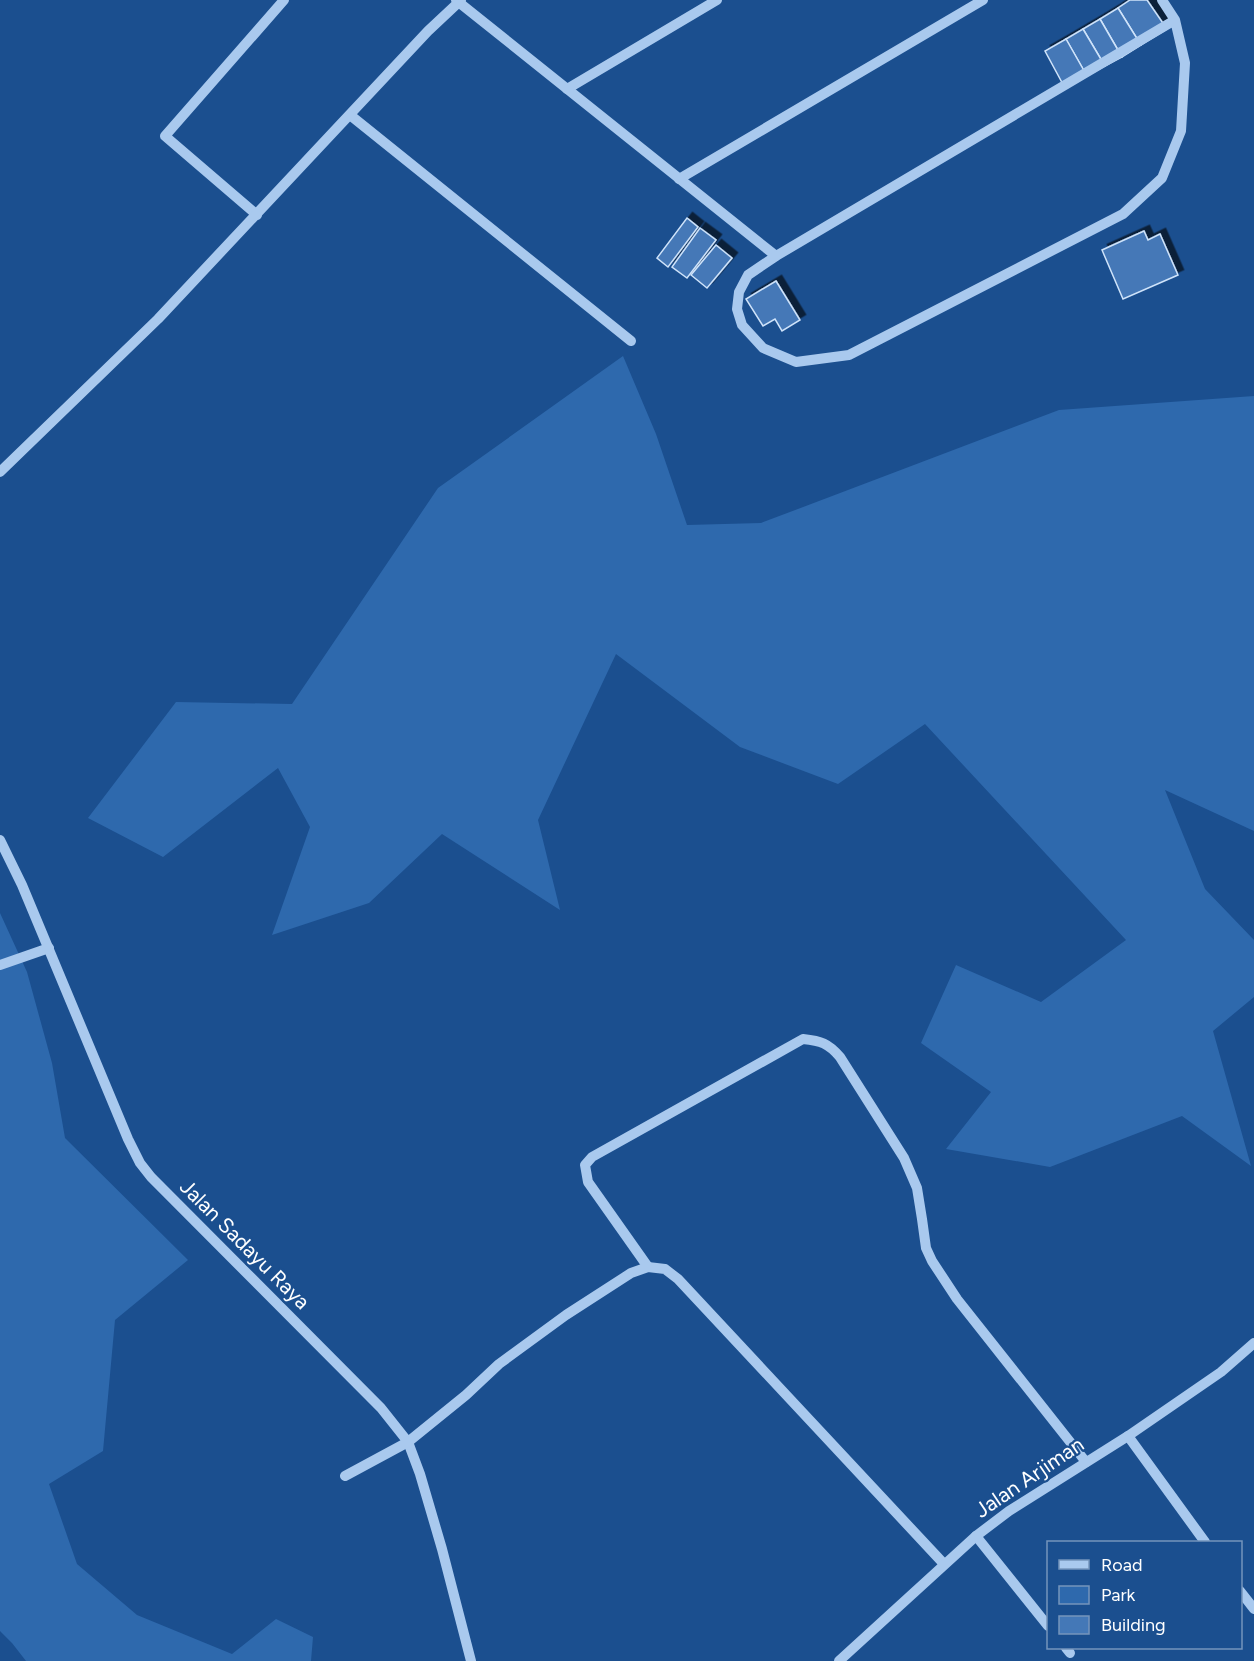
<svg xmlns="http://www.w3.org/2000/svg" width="1254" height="1661" font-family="Figtree,sans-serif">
<defs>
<filter id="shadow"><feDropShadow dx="5.5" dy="-5.5" stdDeviation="0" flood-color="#0009"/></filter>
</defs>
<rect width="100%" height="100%" fill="#1b4f8f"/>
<!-- green -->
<g fill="#2e69ad">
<polygon points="623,356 656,434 687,525 761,523 1059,410 1254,396 1254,831 1165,790 1205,889 1254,940 1254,997 1213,1031 1251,1166 1182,1116 1050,1167 946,1149 991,1092 921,1043 956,965 1041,1002 1126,940 925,724 838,784 740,747 616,654 538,820 560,910 442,834 369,903 272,935 310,827 278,768 163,857 88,818 176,702 292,704 438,488"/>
<polygon points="0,913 27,972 52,1063 65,1138 188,1260 115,1320 103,1451 49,1484 77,1564 137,1615 232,1654 276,1619 313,1637 311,1661 26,1661 12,1643 0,1631"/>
</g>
<!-- building -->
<g fill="#4478b7" stroke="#cfe3fa" stroke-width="1.5" filter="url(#shadow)">
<polygon points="1130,0 1147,0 1167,29 1141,45 1118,8"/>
<polygon points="1118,8 1141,45 1122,57 1100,19"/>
<polygon points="1100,19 1122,57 1105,66 1083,29"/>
<polygon points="1083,29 1105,66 1087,76 1066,39"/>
<polygon points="1066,39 1087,76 1065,88 1045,51"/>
<polygon points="687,218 698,227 668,267 657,258"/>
<polygon points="700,228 716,240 687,278 672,267"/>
<polygon points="1144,231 1148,240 1160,234 1178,275 1123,299 1102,250"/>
<polygon points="716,245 732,258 707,288 691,275"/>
<polygon points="776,281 800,320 782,331 775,319 763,326 746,299"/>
</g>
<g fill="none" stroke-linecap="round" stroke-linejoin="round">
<!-- minor -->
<g stroke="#a9c9ee" stroke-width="10">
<polyline points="456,0 776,256"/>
<polyline points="1162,0 1175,20 1185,63 1181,131 1162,178 1123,214 849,355 796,362 763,348 742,325 737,309 739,292 748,275 776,256 1175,20"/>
<polyline points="567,89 717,0"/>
<polyline points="350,115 631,341"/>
<polyline points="679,179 983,0"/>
<polyline points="257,215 165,136 284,0"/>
<polyline points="0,472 158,319 428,31 461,0"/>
<polyline points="0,840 22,885 128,1139 140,1163 151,1177 381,1408 408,1442 420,1474 442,1549 471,1661"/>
<polyline points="0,965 49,948"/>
<path d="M648 1267 588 1182 585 1165 592 1157 803 1039C821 1041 828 1043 840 1057L904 1158 917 1188 922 1219 926 1248 932 1261 957 1299 1086 1462"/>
<polyline points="1128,1436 1205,1542"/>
<polyline points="345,1476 408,1442 466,1395 499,1364 566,1315 631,1273 648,1267 665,1269 678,1279 944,1564"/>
<polyline points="976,1536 1048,1626"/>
<polyline points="1240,1591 1254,1609"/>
<polyline points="1066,1648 1070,1653"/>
<polyline points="839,1661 976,1536 1009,1511 1128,1436 1221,1372 1254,1343"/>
</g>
</g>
<g text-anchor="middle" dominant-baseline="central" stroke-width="4.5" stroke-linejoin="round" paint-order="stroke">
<!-- street labels -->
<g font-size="21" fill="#fff" stroke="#1b4f8f">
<text transform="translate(245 1244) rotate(45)">Jalan Sadayu Raya</text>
<text transform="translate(1029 1477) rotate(-34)">Jalan Arjiman</text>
</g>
</g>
<!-- legend -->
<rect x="1047" y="1541" width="195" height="108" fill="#1b4f8f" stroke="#7695bc" stroke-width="1.5"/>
<rect x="1059" y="1560" width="30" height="9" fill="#a9c9ee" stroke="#7695bc" stroke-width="1.5"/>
<text x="1101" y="1571" font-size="18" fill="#ffffff">Road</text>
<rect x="1059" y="1586" width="30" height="18" fill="#2e69ad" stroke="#7695bc" stroke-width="1.5"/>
<text x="1101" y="1601" font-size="18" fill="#ffffff">Park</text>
<rect x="1059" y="1616" width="30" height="18" fill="#4478b7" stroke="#7695bc" stroke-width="1.5"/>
<text x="1101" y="1631" font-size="18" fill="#ffffff">Building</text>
</svg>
